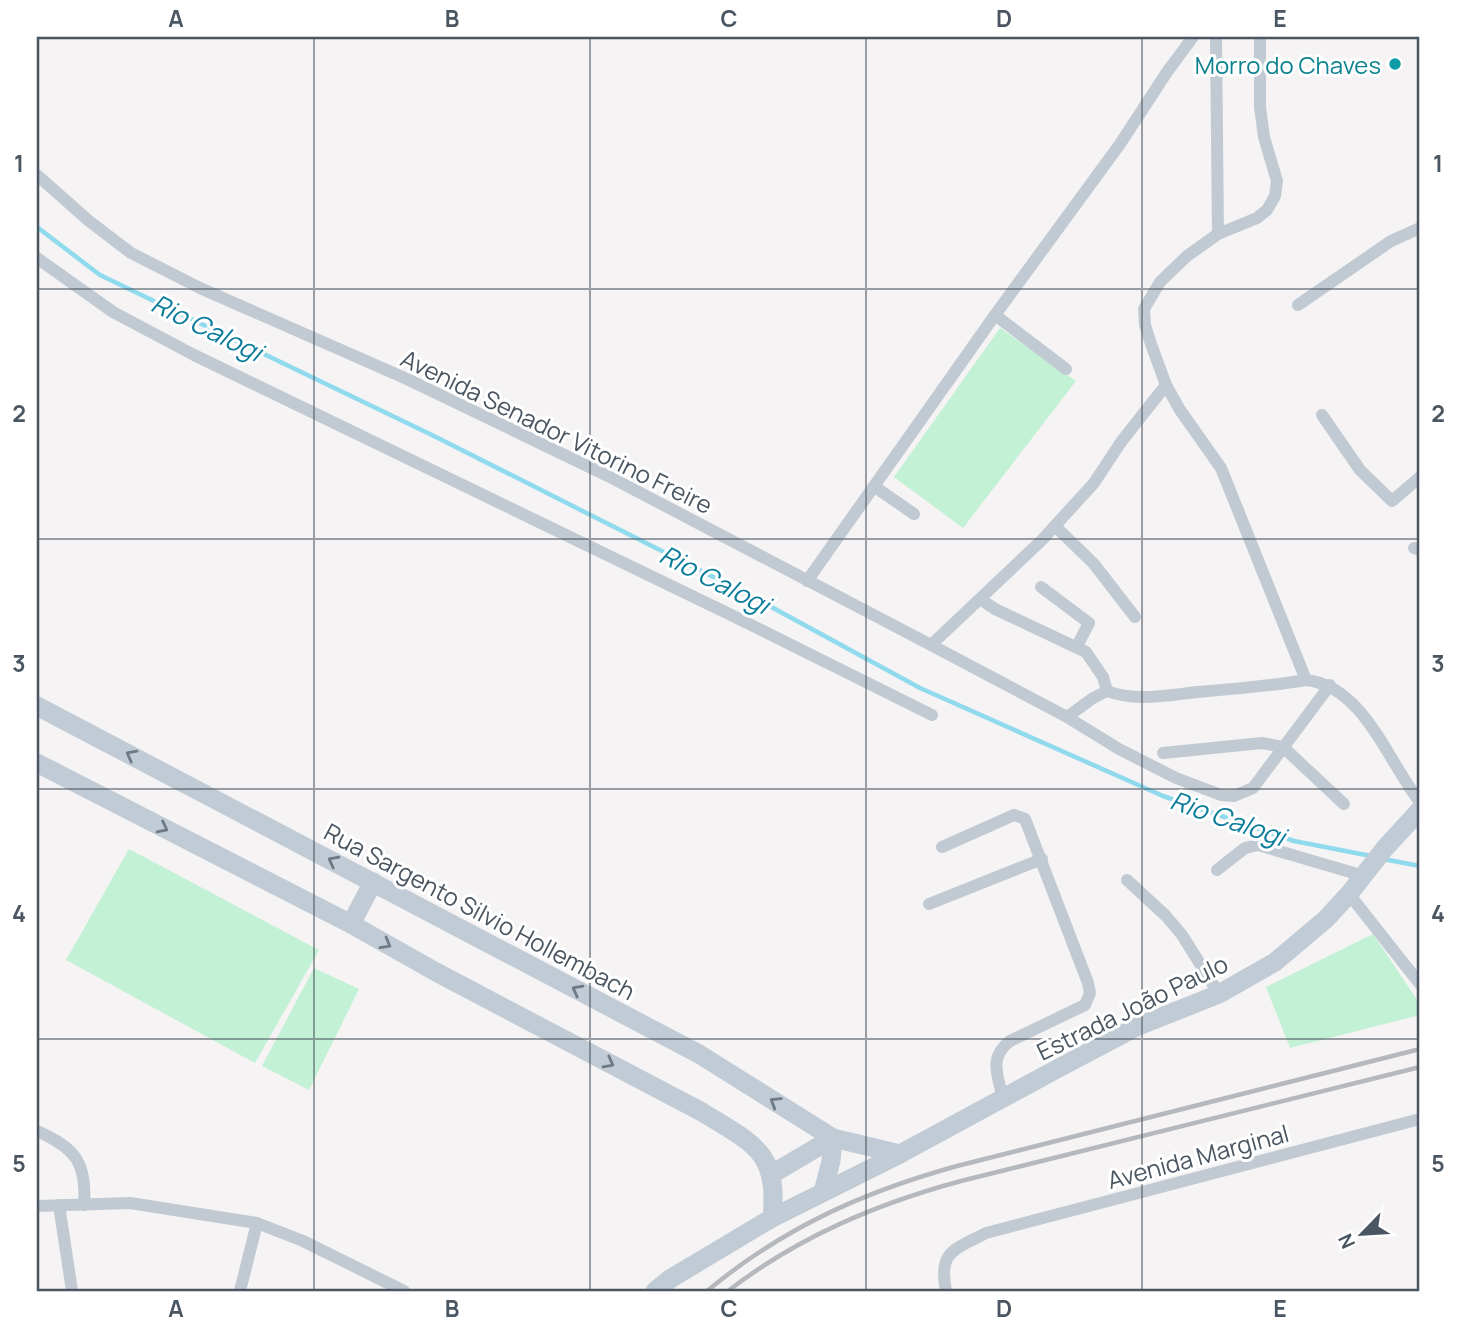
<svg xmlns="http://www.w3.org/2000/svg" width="1457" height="1328" font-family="Manrope,sans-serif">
<rect width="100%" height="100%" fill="#f5f3f3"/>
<!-- green -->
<g fill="#c3f1d5">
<polygon points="1000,328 1076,381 963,528 894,477"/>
<polygon points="129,849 319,950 255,1063 66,960"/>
<polygon points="1373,934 1420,1004 1420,1015 1290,1048 1266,987"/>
<polygon points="314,968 359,989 309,1090 262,1066"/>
</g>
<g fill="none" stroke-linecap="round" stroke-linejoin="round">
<!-- stream -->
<g stroke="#90daee" stroke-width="4.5">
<polyline points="37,227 100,275 434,436 753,597 920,688 1163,796 1294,841 1371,856"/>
<polyline points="1383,859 1420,866"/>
</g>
<!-- minor -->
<g stroke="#c1cad2" stroke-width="12">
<polyline points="1216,37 1218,234"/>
<path d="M1260 37V107L1264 137 1277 181 1275 196 1267 210 1257 218 1218 234 1187 256 1160 282 1144 309 1145 325 1151 344 1166 385 1180 410 1221 468 1306 680C1364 686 1388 762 1420 802"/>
<polyline points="37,175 89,221 131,253 200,288 407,379 608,476 931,645 1067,717 1119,749 1176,778 1221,795 1234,796 1253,788 1330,685"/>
<polyline points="37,258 113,312 194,355 725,612 932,715"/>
<polyline points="1298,305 1391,241 1420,228"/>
<polyline points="995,315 1066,369"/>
<polyline points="1322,415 1360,470 1392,501 1420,477"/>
<polyline points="875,487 914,514"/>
<polyline points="1055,526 1094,564 1135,617"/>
<polyline points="1414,548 1420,550"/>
<polyline points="807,581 995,315 1120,144 1167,72 1193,37"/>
<polyline points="1041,587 1089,623 1077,646"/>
<polyline points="980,599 995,609 1086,652 1103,677 1107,691"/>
<polyline points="931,645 1042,540 1094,483 1121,442 1166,385"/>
<path d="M1067 717 1093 698 1107 691C1136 702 1168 695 1198 692 1235 689 1271 686 1306 680"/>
<polyline points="1163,753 1262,743 1283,747 1344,804"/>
<path d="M942 847 1014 815 1025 819 1088 983 1090 993 1085 1005 1010 1041C988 1058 998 1075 1003 1099"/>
<polyline points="1217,870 1245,848 1258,845 1364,876"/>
<polyline points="1127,880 1166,916 1182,935 1219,994"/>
<polyline points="1349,894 1420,984"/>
<polyline points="929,904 1042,859"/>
<path d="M37 1131C75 1148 87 1162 84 1205"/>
<polyline points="59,1205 72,1291"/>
<polyline points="37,1206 130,1203 257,1223 303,1241 404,1291"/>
<polyline points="240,1291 257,1223"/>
<path d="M946 1291C938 1251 954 1250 986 1233L1420 1119"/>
</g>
<!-- secondary -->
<g stroke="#c1cbd6" stroke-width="19">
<polyline points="37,706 699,1054 833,1138 900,1154"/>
<path d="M37 763 351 924 436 972 702 1112C753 1144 779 1151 772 1218"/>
<polyline points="351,924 373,882"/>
<polyline points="772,1174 833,1138"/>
<polyline points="823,1192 831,1161 833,1138"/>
<polyline points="655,1291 670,1279 772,1218 900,1154 1055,1070 1136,1027 1219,994 1275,962 1326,919 1349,894 1385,848 1420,810"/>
</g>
<!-- rail -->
<g stroke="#b5b8bd" stroke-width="4.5">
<path d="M707 1291C783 1228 863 1192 957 1166L1420 1049"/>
<path d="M728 1291C798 1237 876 1204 961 1181L1420 1067"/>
</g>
</g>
<!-- one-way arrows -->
<defs><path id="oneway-chevron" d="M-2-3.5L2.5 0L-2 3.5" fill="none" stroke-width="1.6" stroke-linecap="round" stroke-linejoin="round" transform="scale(1.75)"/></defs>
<g stroke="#6e7984">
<use href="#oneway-chevron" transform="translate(131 755) rotate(-152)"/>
<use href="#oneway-chevron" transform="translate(163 828) rotate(27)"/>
<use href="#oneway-chevron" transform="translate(333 861) rotate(-152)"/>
<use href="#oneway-chevron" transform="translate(386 944) rotate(30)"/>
<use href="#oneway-chevron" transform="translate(577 990) rotate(-152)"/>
<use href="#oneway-chevron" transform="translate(609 1063) rotate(28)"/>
<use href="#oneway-chevron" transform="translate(775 1102) rotate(-148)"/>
</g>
<!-- grid -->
<path fill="none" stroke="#4a5661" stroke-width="2" stroke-opacity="0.55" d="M314 37V1291M590 37V1291M866 37V1291M1142 37V1291M37 289H1420M37 539H1420M37 789H1420M37 1039H1420"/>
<!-- markers -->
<circle fill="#0f9aa8" stroke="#fff" stroke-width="2.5" cx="1395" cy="64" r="7"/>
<g text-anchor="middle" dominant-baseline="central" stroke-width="6" stroke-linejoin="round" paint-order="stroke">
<!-- culture labels -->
<g font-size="24" fill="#0d838f" stroke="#fff" text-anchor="end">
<text x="1381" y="64">Morro do Chaves</text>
</g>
<!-- street labels -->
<g font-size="24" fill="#4a5661" stroke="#fff">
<text transform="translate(557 431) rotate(26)">Avenida Senador Vitorino Freire</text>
<text transform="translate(480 911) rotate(28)">Rua Sargento Silvio Hollembach</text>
<text transform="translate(1132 1007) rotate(-26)">Estrada João Paulo</text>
<text transform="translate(1198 1156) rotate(-15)">Avenida Marginal</text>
</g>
<!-- water labels -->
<g font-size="26" font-style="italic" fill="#0c7c9b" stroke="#fff">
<text transform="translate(207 327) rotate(26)">Rio Calogi</text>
<text transform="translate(715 579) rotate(27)">Rio Calogi</text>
<text transform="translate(1228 818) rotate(19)">Rio Calogi</text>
</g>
</g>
<!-- border -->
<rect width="1457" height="1328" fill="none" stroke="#ffffff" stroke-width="77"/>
<!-- north arrow -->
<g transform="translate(1362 1234) rotate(245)" stroke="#ffffff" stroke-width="5" paint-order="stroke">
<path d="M0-5L12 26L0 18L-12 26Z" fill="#4a5661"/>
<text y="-10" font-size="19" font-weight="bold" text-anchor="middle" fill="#4a5661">N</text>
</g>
<rect x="38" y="38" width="1380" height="1252" fill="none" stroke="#4a5661" stroke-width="2.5"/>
<g font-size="23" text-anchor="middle" font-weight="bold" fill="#4a5661">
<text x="176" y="27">A</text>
<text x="452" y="27">B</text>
<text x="729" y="27">C</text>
<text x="1004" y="27">D</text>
<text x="1280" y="27">E</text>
<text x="19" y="172">1</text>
<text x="1438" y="172">1</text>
<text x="19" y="422">2</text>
<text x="1438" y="422">2</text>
<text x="19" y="672">3</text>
<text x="1438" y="672">3</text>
<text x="19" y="922">4</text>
<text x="1438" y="922">4</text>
<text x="19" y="1172">5</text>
<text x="1438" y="1172">5</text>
<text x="176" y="1317">A</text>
<text x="452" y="1317">B</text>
<text x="729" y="1317">C</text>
<text x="1004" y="1317">D</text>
<text x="1280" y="1317">E</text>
</g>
</svg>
